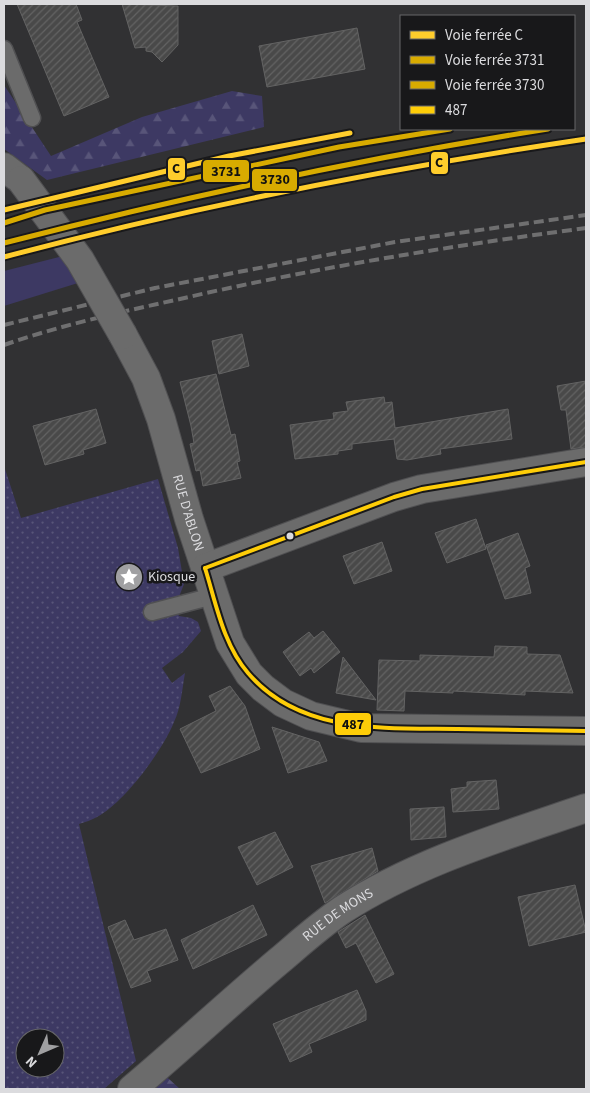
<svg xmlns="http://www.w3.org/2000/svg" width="590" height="1093" font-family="'Source Sans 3',sans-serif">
<defs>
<pattern id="forest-firs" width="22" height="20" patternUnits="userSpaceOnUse" patternTransform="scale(1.25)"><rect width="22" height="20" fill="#3d3963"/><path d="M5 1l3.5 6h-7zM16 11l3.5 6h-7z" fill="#585579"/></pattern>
<pattern id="park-dots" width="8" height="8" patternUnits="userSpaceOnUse" patternTransform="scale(1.25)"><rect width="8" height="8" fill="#3d3963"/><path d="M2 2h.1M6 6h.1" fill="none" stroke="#585579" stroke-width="1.8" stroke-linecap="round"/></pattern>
<pattern id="building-hatch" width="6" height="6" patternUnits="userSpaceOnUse" patternTransform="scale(1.25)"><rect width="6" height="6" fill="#494949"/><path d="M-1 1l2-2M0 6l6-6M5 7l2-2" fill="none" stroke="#636363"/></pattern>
</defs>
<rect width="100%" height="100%" fill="#313133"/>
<!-- grass -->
<polygon fill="#3d3963" points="63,256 78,283 4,306 4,271"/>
<!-- forest -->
<g fill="url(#forest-firs)">
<polygon points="4,85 51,156 142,117 232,91 262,96 264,127 47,180 4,149"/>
<polygon points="159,1070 180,1089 137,1089"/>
</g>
<!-- park -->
<path fill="url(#park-dots)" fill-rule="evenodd" d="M4 466 21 518 158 479 178 548 184 584 175 607 179 616 191 618 198 622 201 631 183 652 162 668 172 683 185 673C182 690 181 707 174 722 163 750 124 803 97 817 92 820 85 822 79 824L136 1061 104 1089H4ZM25 1038H55V1068H25Z"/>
<!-- building -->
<g fill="url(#building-hatch)" stroke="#636363">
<polygon points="17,4 76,4 82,20 77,22 109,97 64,116"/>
<polygon points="122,4 178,6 178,45 162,62 152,52 146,51 146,47 135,48"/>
<polygon points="357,28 365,69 267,87 259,46"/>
<polygon points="242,334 249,366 219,374 212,341"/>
<polygon points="216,374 231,435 235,434 240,461 237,462 241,478 203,486 200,470 196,471 190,444 194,443 191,426 180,382"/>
<polygon points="586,381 586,447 571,449 566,410 561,410 557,386"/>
<polygon points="384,397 385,403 392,402 395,428 508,409 512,439 440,449 441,454 407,460 397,459 394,439 352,444 352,449 338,451 338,454 295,459 290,425 334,419 333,413 348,411 346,402"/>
<polygon points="96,409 106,443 83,450 84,454 45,465 33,426"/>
<polygon points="476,519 486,549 447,563 435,533"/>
<polygon points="518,533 530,566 525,568 531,593 505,599 486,545"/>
<polygon points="382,542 392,571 354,584 343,556"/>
<polygon points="323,631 340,652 314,673 311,668 300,676 283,652 309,632 314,638"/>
<polygon points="495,646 527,647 527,654 560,655 573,693 525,691 525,695 453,691 453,693 405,691 404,711 377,710 379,660 420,661 420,655 494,657"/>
<polygon points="343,657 376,700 336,693"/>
<polygon points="230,686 245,706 260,749 201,773 180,729 216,711 209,696"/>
<polygon points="272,727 319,742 327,761 288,773"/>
<polygon points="496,780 499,809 453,812 451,789 467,787 467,782"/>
<polygon points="444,807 446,837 411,840 410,809"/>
<polygon points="275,832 293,867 257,885 238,847"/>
<polygon points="372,848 378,871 325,903 311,866"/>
<polygon points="575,885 586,932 529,946 518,897"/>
<polygon points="253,905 267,935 193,969 181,940"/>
<polygon points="365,915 394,974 376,983 356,943 346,948 338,932"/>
<polygon points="125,920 134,940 166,929 178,960 147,971 151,981 131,988 108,927"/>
<polygon points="357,990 366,1011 366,1020 309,1044 312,1052 290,1062 273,1024"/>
</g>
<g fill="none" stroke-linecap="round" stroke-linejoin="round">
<defs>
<g id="service">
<polyline points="4,49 32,118"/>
<polyline points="152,612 213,596"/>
</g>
<g id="minor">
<polyline points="4,167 21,180"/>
<path id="s1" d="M123 335 146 378 161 419 189 519 230 643 249 674 263 688 283 703 311 716 361 728 586 731"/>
<polyline points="205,568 394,497 422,489 586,462"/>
<path id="s2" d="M132 1089C182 1047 230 1002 280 960 300 943 320 925 342 910 416 862 504 836 586 808"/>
</g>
</defs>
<!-- service casing -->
<use href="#service" stroke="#505052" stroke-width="19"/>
<!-- minor casing -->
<use href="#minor" stroke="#505052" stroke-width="30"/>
<!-- service -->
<use href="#service" stroke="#6b6b6b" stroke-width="16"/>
<!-- minor -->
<use href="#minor" stroke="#6b6b6b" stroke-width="28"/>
<!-- rail -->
<g stroke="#6f6f70" stroke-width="4" stroke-dasharray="10 5" stroke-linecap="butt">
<polyline points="4,325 155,288 395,242 586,215"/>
<path d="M4 345C61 325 121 312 180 299 314 268 450 246 586 228"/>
</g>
<defs>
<polyline id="minor-bridge" points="21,180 80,260 123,335"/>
</defs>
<!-- minor-bridge casing -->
<use href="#minor-bridge" stroke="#505052" stroke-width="30" stroke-linecap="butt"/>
<!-- minor-bridge -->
<use href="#minor-bridge" stroke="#6b6b6b" stroke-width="28"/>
<defs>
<g id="bus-1">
<path d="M205 568C216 603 223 644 248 673 300 734 384 728 457 729 500 730 543 730 586 731"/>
<polyline points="205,568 394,497 422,489 586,462"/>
</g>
</defs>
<!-- bus-1 casing -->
<use href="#bus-1" stroke="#18181a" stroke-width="8"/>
<!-- bus-1 -->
<use href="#bus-1" stroke="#fecd08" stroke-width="4"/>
<defs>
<g id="rail-1">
<polyline points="4,210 229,156 350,133"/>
<path d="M4 257C196 206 390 168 586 139"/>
</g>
<polyline id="rail-2" points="4,223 45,210 339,147 450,129"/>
<path id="rail-3" d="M4 243C184 197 364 158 548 129"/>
</defs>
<!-- rail-1 casing -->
<use href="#rail-1" stroke="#18181a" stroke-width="9"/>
<!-- rail-2 casing -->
<use href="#rail-2" stroke="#18181a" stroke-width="9"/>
<!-- rail-3 casing -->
<use href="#rail-3" stroke="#18181a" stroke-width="9"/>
<!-- rail-1 -->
<use href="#rail-1" stroke="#ffcd2c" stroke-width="5"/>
<!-- rail-2 -->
<use href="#rail-2" stroke="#d8ab00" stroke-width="5"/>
<!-- rail-3 -->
<use href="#rail-3" stroke="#d8ab00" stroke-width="5"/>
</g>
<!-- icons -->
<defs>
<symbol id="sight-disc" viewBox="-11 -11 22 22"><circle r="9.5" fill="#a0a0a2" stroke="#18181a"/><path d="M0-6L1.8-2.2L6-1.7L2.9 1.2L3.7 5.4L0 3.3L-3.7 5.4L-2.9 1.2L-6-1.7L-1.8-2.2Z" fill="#fff"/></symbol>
</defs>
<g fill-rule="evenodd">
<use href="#sight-disc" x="113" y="561" width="32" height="32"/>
</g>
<!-- markers -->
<circle fill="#dbdbde" stroke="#18181a" stroke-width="2" cx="290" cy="536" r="4.5"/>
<g text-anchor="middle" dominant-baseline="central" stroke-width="5" stroke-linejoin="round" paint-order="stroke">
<!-- street labels -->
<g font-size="14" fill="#dbdbde" stroke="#18181a">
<text stroke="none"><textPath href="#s1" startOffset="190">RUE D'ABLON</textPath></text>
<text stroke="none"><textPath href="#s2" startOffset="270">RUE DE MONS</textPath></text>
</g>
<!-- poi labels -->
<g font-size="14" fill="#dbdbde" stroke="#18181a" text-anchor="start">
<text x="148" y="577">Kiosque</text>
</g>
</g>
<g stroke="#18181a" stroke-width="2">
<rect x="430" y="151" width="19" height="24" rx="5" fill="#ffcd2c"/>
<rect x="167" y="157" width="19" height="24" rx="5" fill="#ffcd2c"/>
<rect x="202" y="159" width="48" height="24" rx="5" fill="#d8ab00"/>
<rect x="251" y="168" width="47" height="24" rx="5" fill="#d8ab00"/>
<rect x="334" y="712" width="38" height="24" rx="5" fill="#fecd08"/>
</g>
<g font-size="14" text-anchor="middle" font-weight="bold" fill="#111">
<text x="439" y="167">C</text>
<text x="176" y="173">C</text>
<text x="226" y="176">3731</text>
<text x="275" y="184">3730</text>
<text x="353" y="729">487</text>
</g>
<!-- border -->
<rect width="590" height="1093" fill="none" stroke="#dbdbde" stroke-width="10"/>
<!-- legend -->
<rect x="400" y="15" width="175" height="115" fill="#18181a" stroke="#666668"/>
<rect x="410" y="31" width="25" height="8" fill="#ffcd2c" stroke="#666668"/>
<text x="445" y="40" font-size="15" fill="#dbdbde">Voie ferrée C</text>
<rect x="410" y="56" width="25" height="8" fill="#d8ab00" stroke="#666668"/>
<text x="445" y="65" font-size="15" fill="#dbdbde">Voie ferrée 3731</text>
<rect x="410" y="81" width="25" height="8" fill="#d8ab00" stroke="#666668"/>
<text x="445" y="90" font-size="15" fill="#dbdbde">Voie ferrée 3730</text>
<rect x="410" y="106" width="25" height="8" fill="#fecd08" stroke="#666668"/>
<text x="445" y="115" font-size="15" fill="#dbdbde">487</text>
<!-- north arrow -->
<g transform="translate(40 1053) rotate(225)"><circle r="24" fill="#18181a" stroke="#666668"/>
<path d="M0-4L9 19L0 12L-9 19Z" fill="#a0a0a2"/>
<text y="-8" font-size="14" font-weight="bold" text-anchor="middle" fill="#dbdbde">N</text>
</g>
</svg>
